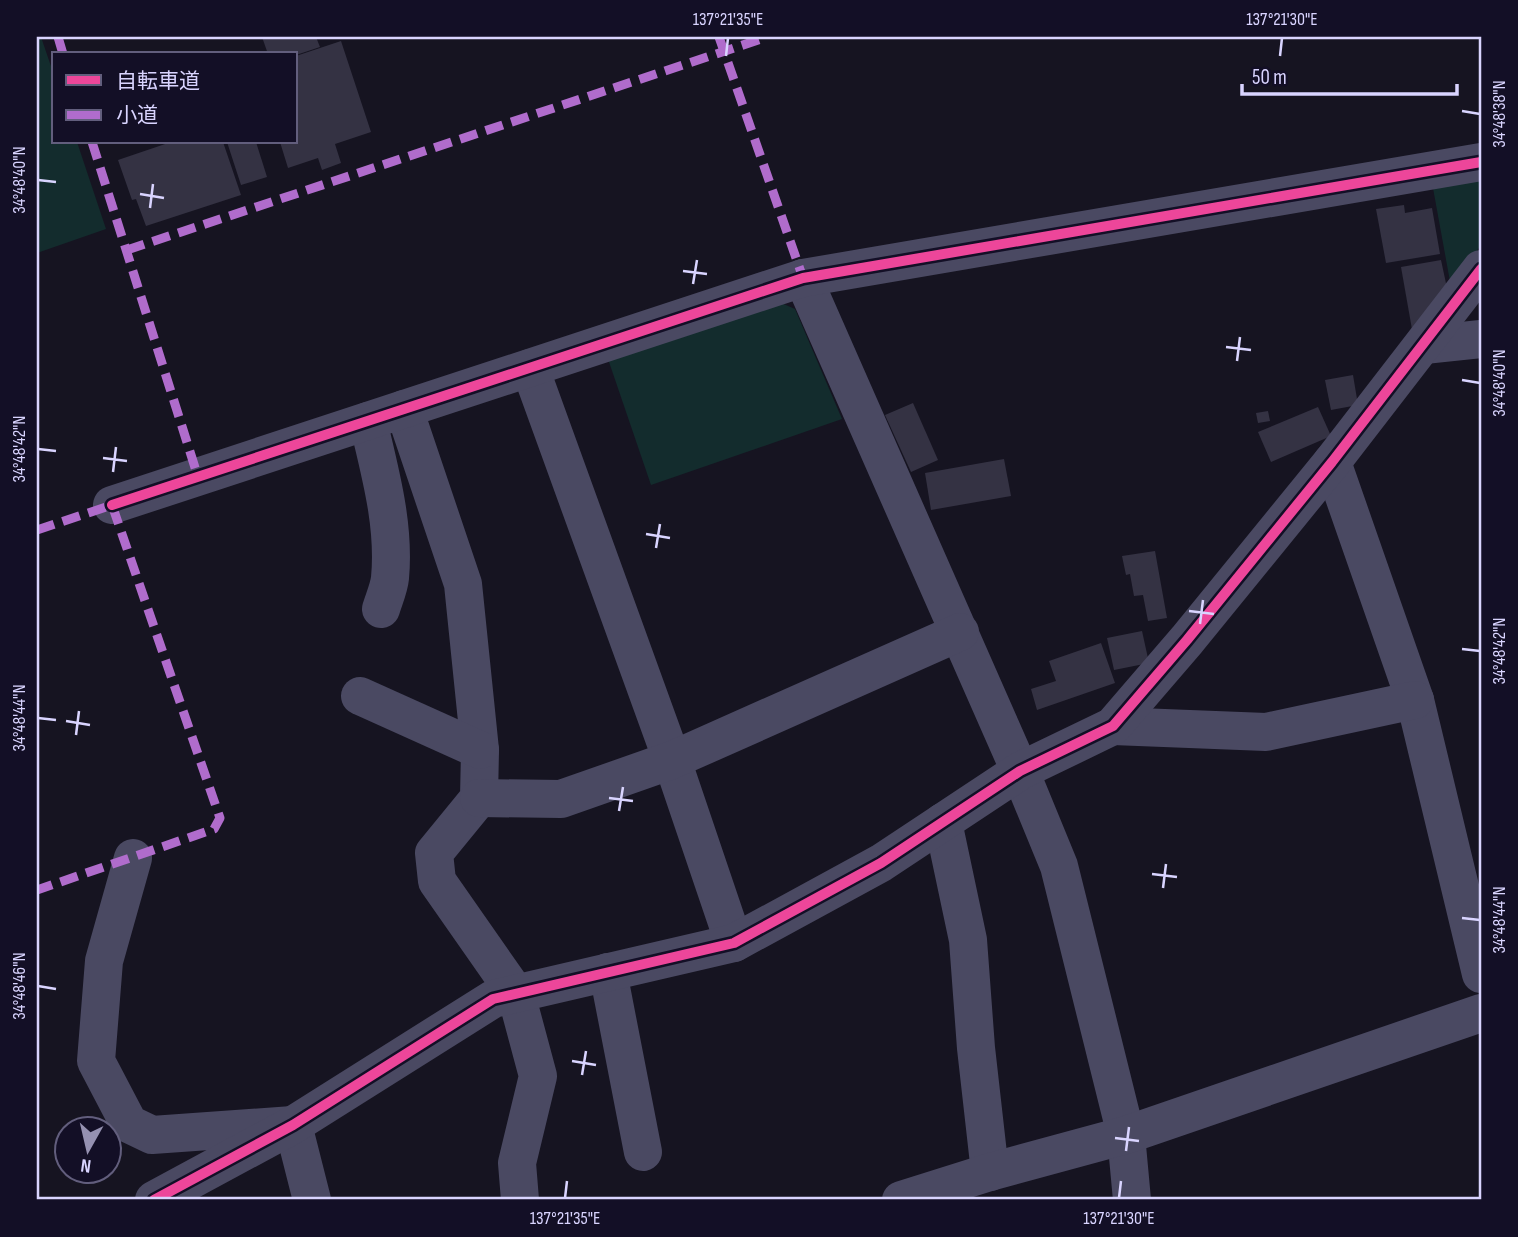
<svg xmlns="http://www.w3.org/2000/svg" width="1518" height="1237" font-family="'Sofia Sans Condensed','Noto Sans JP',sans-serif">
<rect width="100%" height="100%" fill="#161421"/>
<!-- green -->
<g fill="#132c2d">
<polygon points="37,37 41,37 54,75 54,142 77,142 106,229 37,253"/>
<polygon points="1481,180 1481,245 1451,287 1433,188"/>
<polygon points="779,302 795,309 842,419 651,485 608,359"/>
</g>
<!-- building -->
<g fill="#343243">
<polygon points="262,37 316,37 320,47 296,55 268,54"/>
<polygon points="341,41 371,132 335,144 341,163 322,170 318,158 288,168 280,142 296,142 296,56"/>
<polygon points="171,142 223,142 241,195 146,226 136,199 132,200 118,160"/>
<polygon points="227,142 256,142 267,177 241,185"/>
<polygon points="1404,205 1405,213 1432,208 1440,254 1386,263 1376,209"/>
<polygon points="1441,260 1447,288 1413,335 1401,267"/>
<polygon points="1353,375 1358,405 1331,410 1325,380"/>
<polygon points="913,403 938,460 911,472 885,415"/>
<polygon points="1318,407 1331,436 1271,462 1258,432"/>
<polygon points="1268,411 1270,421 1258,423 1256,413"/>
<polygon points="1004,459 1011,496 931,510 925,473"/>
<polygon points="1155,551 1167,618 1148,621 1143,595 1134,596 1130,574 1126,575 1122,556"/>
<polygon points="1142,631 1149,663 1114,670 1107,638"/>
<polygon points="1101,643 1115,683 1037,710 1031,689 1056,681 1049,661"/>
</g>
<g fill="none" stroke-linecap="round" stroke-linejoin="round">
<!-- minor -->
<g stroke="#4a4962" stroke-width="38">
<polyline points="803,278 1020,771 1059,866 1126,1135 1132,1200"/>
<polyline points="1424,345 1481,339"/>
<polyline points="530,368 672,760 734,943"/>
<polyline points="404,409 463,584 480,750 479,798 434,853 437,881 516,994 538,1076 517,1163 520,1200"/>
<path d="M368 421C380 472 395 525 390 578 389 588 384 599 381 609"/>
<polyline points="1332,462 1415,700 1481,974"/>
<polyline points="112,505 803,278 1481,162"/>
<polyline points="360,696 480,750"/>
<polyline points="1113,726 1266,732 1415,700"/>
<polyline points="479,798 561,799 672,760 960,632"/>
<polyline points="943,822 968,940 976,1048 990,1172"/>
<polyline points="133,858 104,961 96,1061 129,1124 152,1135 293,1125 312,1200"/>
<polyline points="608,972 643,1152"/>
<polyline points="154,1200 293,1125 493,999 734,943 881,863 1020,771 1113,726 1187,640 1332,462 1481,269"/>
<polyline points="901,1200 990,1172 1126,1135 1481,1013"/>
</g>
<!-- quiet -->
<g stroke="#b06ccc" stroke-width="9" stroke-dasharray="18 9" stroke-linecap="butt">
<polyline points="58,37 63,54"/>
<polyline points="719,37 803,278"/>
<polyline points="92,142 198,477"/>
<polyline points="127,250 767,37"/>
<polyline points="37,530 112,505 220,818 214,829 37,890"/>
</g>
<defs>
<g id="cycleway">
<polyline points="112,505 803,278 1481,162"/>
<polyline points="154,1200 293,1125 493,999 734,943 881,863 1020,771 1113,726 1187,640 1332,462 1481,269"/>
</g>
</defs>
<!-- cycleway casing -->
<use href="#cycleway" stroke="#130f26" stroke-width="15"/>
<!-- cycleway -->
<use href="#cycleway" stroke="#ed469a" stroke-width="10"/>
</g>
<!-- ticks -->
<path fill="none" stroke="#d9d4ff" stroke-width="2.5" d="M726 56 728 38M1280 56 1282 38M1462 111 1480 114M38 180 56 182M140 194 164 198M150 208 153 184M683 271 707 274M693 284 697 260M1226 347 1251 350M1237 361 1240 337M1462 380 1480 383M38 449 56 451M103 458 127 461M113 472 116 447M646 534 670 538M656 548 660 524M1189 611 1214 614M1200 624 1203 600M1462 649 1480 651M38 718 56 720M66 721 90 725M76 735 79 711M609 798 633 801M619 811 623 787M1152 874 1177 877M1163 888 1166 864M1462 918 1480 920M38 986 56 989M572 1061 596 1065M582 1075 586 1051M1115 1138 1139 1141M1126 1151 1129 1127M565 1198 567 1181M1119 1198 1121 1181"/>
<!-- border -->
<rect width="1518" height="1237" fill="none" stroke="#130f26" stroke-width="77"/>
<!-- legend -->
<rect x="52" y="52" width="245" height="91" fill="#130f26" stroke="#625e7d" stroke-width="2"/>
<rect x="66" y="75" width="35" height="10" fill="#ed469a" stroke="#625e7d" stroke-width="2"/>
<text x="116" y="88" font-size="21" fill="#d9d4ff">自転車道</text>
<rect x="66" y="110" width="35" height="10" fill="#b06ccc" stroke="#625e7d" stroke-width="2"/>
<text x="116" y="122" font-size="21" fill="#d9d4ff">小道</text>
<!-- north arrow -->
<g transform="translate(88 1150) rotate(188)"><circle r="33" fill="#130f26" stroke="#625e7d" stroke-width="2"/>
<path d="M0-5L12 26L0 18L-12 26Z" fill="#9591b1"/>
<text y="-10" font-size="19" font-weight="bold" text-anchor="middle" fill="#d9d4ff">N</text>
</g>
<!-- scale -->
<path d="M1242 84v10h215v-10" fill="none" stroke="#d9d4ff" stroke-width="3.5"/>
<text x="1252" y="84" font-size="21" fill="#d9d4ff" stroke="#130f26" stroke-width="5" paint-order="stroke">50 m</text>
<rect x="38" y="38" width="1442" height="1160" fill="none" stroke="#d9d4ff" stroke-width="2.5"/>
<g font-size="18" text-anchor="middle" fill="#d9d4ff">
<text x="728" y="25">137°21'35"E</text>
<text x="1282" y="25">137°21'30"E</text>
<text transform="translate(1499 114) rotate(-90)" y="6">34°48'38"N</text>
<text transform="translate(19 180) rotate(-90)" y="6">34°48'40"N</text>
<text transform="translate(1499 383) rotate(-90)" y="6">34°48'40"N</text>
<text transform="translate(19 449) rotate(-90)" y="6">34°48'42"N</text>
<text transform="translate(1499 651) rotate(-90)" y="6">34°48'42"N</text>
<text transform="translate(19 718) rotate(-90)" y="6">34°48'44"N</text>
<text transform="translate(1499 920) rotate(-90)" y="6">34°48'44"N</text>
<text transform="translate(19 986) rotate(-90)" y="6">34°48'46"N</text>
<text x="565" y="1224">137°21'35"E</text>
<text x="1119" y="1224">137°21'30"E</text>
</g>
</svg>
